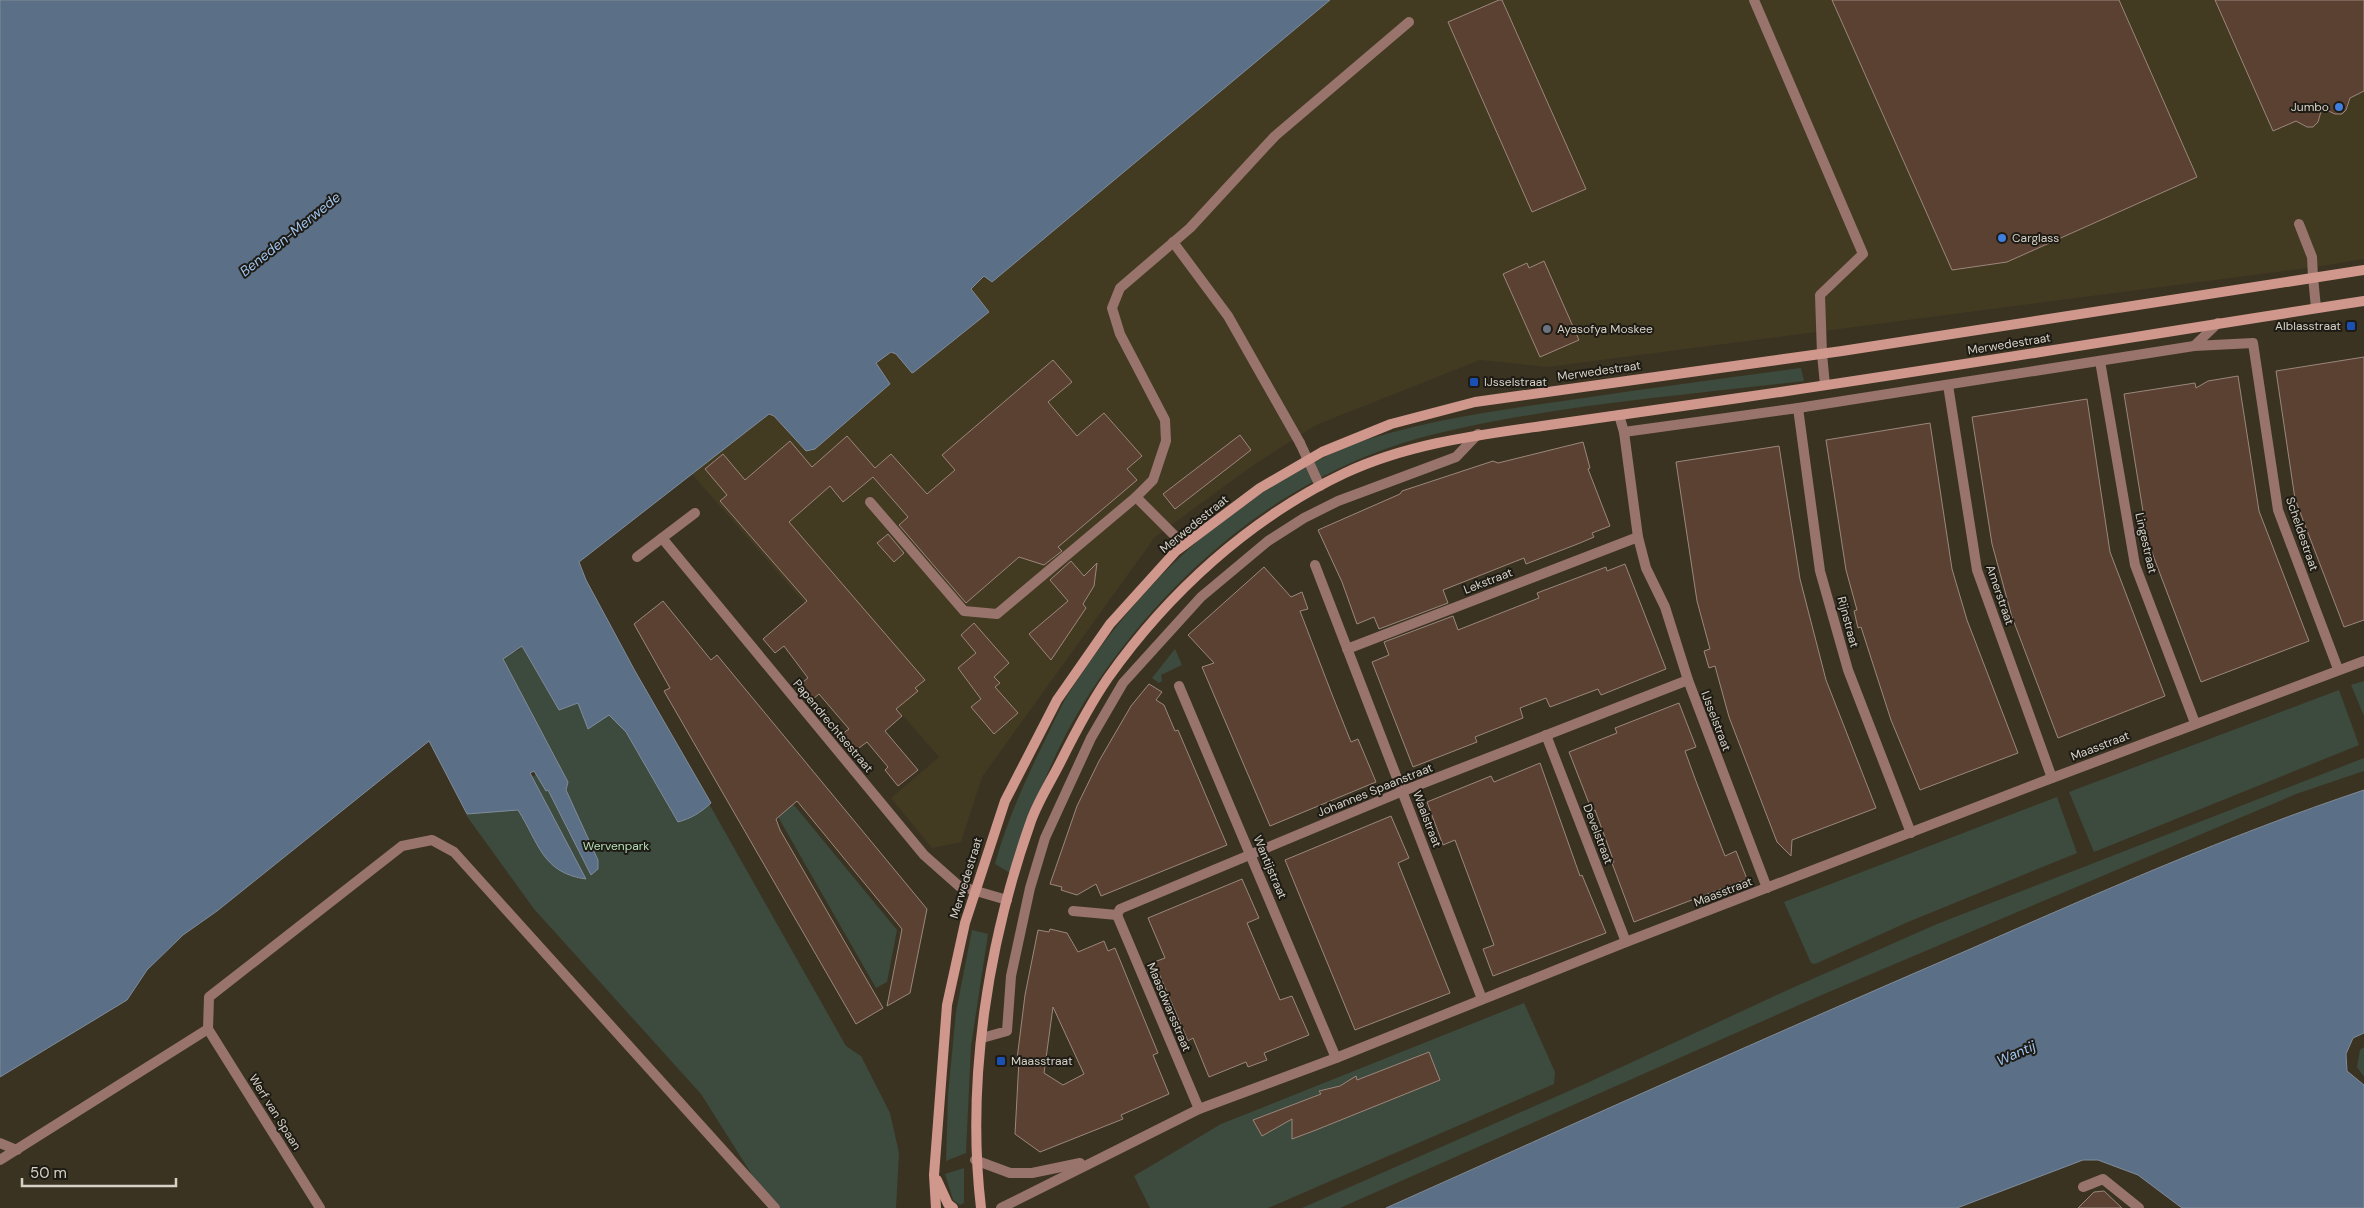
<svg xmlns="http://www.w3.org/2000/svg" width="2364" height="1208" font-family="'DM Sans',sans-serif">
<rect width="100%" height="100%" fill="#3a3322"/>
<!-- built -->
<polygon fill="#433a22" points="1222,0 2364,0 2364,259 2315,267 1547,367 1480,360 1316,425 1252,466 1155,537 982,777 961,842 932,848 891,798 939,757 692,474"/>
<!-- green -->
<g fill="#3d4a3e">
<path d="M1801 368 1804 381C1680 396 1553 405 1431 435 1292 470 1175 567 1096 684 1057 741 1031 808 1012 874L995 864C1007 820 1025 781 1045 740 1054 722 1062 702 1074 685 1134 594 1214 512 1313 463 1325 457 1337 450 1350 445 1424 420 1499 410 1577 399 1652 388 1727 378 1801 368Z"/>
<polygon points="521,645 559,710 634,671 846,1046 861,1056 890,1113 899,1153 896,1208 773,1208 701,1094 534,909 466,815 558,762 503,661 505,656 519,650"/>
<polygon points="1175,649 1182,665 1161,675 1162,681 1159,683 1152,678"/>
<polygon points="2364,681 2364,716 2351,685"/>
<polygon points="2339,690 2359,745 2094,852 2069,792"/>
<polygon points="752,754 897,930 887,982 876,988 745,759"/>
<polygon points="2364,758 2364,771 2296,794 1824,994 1340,1208 1302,1208 1587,1083 1792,988 1937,924"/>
<polygon points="2057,797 2077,853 1908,922 1815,964 1811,963 1784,902"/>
<polygon points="972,930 988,934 971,1046 966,1153 946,1161 948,1095 956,1012"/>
<polygon points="1524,1003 1555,1072 1554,1084 1268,1208 1150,1208 1134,1176 1221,1124"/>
<polygon points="2364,1047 2364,1077 2357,1067 2360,1050"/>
<polygon points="964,1168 964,1203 960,1205 953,1200 945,1174"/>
</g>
<!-- water -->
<g fill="#5b6f86" stroke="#808c9a">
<path d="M0 0H1330L992 282 984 276 971 289 989 312 914 372 912 373 896 354 891 352 876 363 890 384 815 449 806 451 774 416 769 414 579 562 586 580 635 671 711 803C700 813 692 818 678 822L626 732 609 715 588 729 578 703 559 710 522 646 503 659 568 782 566 790 598 860V869L591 875 548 790 546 791 534 771 530 773 586 879C542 873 539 843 518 810L467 814 429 741 217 911 183 935 147 970 127 1000 0 1077Z"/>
<path d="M2364 790V1033L2353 1038 2346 1054 2347 1071 2364 1085V1208H2182L2138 1175 2098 1160H2083L1957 1208H1386C1580 1121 1773 1034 1968 950 2098 893 2229 835 2364 790Z"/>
</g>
<!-- building -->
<g fill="#5b4132" stroke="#9b877c" fill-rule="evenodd">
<polygon points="1499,0 1502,0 1586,189 1532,212 1448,22"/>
<polygon points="1832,0 2119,0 2197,177 2007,262 1952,270"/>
<polygon points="2215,0 2364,0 2364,91 2350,98 2346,110 2342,114 2335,114 2322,108 2318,122 2313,127 2307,127 2296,121 2273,131"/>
<polygon points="1544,261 1579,340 1540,357 1503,274 1527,263 1529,268"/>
<polygon points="2364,357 2364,620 2344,627 2295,499 2276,371"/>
<polygon points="1053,360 1072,382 1048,402 1077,436 1104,413 1142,456 1127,469 1137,480 1058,547 1062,551 1044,565 1019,557 966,603 899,525 908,517 873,477 843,502 830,486 789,522 925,680 915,688 918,691 896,709 902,716 885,731 918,770 898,786 885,770 888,767 867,742 855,751 842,734 849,729 819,694 813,699 800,684 808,678 784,646 775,653 763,639 807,601 720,501 727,495 705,469 723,454 745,480 790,441 812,467 847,436 875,468 891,454 927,494 955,470 942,455"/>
<polygon points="2238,376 2259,511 2309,641 2201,682 2148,542 2124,394 2195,383 2196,388 2208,381"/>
<polygon points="2087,399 2110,552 2165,696 2058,738 2012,617 1992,544 1972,417"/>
<polygon points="1930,423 1952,569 1967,620 2018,753 1920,790 1891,720 1861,627 1858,628 1854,611 1857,610 1846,570 1826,440"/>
<polygon points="1240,435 1251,450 1175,509 1163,494"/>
<polygon points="1583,442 1590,468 1588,469 1610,526 1592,533 1594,537 1580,543 1526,564 1524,558 1443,590 1448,603 1379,629 1374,617 1357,624 1342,582 1318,530 1400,494 1402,491 1493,461 1498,463"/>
<polygon points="1779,446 1800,579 1826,680 1876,808 1792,840 1791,856 1777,842 1729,717 1715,666 1709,668 1704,651 1710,649 1697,601 1676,462"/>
<polygon points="888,534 904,553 894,562 877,543"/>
<polygon points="1071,561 1084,576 1097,563 1094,586 1083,604 1086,608 1051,660 1029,634 1068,601 1050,580"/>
<polygon points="1625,564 1666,669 1601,695 1598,689 1550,707 1546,698 1520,708 1523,718 1475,737 1477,742 1413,767 1372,662 1389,655 1384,642 1453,616 1458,630 1539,598 1537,593 1606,567 1607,571"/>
<polygon points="1264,567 1291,597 1302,592 1308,609 1300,611 1333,697 1351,742 1358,739 1376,782 1270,826 1202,667 1214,663 1188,635"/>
<polygon points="663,601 711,660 717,655 927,909 910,993 887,1006 902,929 797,801 776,819 780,830 883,1008 856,1024 664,691 670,688 634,624"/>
<polygon points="974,623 1009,663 994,677 1000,683 995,687 1018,713 994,734 971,707 981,699 958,668 976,653 961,635"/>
<polygon points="1149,684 1162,692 1156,700 1164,705 1175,731 1178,730 1227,845 1101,896 1096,884 1077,895 1061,890 1062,887 1050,884 1077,806 1099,761 1131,706"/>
<polygon points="1679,703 1696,747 1685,751 1697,784 1725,856 1736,851 1747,879 1634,922 1612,863 1614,862 1595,810 1592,811 1569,752 1617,733 1615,728"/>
<polygon points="1540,763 1580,876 1582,875 1606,933 1493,976 1483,949 1494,945 1455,840 1443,845 1427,802 1491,776 1494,782"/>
<polygon points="1391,816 1409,858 1398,863 1450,993 1355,1030 1285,860"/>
<polygon points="1242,879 1259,918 1247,923 1280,1000 1292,996 1309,1035 1264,1053 1267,1060 1248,1067 1246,1062 1209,1077 1193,1038 1188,1041 1154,962 1165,958 1148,918"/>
<path d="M1050 929 1067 933 1078 952 1104 941 1108 951 1115 948 1158 1053 1153 1055 1169 1094 1121 1115 1123 1119 1040 1152 1015 1134 1019 1060 1017 1059 1025 995 1038 930 1049 932ZM1053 1007 1084 1074 1063 1085 1044 1073Z"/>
<polygon points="1429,1052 1440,1080 1316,1130 1292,1139 1292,1119 1262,1136 1253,1120 1321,1094 1319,1091 1340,1086 1356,1076 1357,1080"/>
<polygon points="2104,1191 2122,1208 2078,1208 2094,1192"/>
</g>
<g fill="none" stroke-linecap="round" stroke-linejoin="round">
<!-- service -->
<g stroke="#98746c" stroke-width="10">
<polyline points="1754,0 1863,254 1820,295 1822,354"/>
<polyline points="2299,224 2312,257 2313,277"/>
<polyline points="1173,242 1228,316 1300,443"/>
<polyline points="1136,497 1184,545"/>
<polyline points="870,502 964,611 997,614 1136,497 1153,480 1166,441 1165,420 1120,334 1112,308 1120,288 1190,228 1275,136 1409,22"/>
<polyline points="0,1143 17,1150"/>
<polyline points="2083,1187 2103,1179 2139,1208"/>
</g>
<!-- minor -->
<g stroke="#98746c" stroke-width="10">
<polyline points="2313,277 2316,308"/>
<polyline points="2194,346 2218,323"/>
<polyline points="1822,354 1825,385"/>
<polyline points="2100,361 2135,565 2195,723"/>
<polyline points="1948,385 1977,570 2052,778"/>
<polyline points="1798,408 1820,571 1848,670 1911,833"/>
<polyline points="1619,415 1624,432 1638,537 1646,568 1665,607 1688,680 1767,888"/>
<polyline points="1624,432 1798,408 2194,346 2253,343 2278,510 2338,669"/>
<polyline points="1300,443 1320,486"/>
<polyline points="662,538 924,855 959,886 1007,900"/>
<polyline points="637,557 695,513"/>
<polyline points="1315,565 1482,999"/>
<polyline points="1347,649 1638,537"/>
<polyline points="1179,686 1336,1058"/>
<polyline points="1546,735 1626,942"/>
<polyline points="1073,911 1117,915"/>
<polyline points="1117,915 1120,909 1403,791 1688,680"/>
<polyline points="1117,915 1199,1109"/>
<polyline points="208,1029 209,997 402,846 432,840 454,852 775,1208"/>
<polyline points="208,1029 320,1208"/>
<polyline points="982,1038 1007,1031 1011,976 1030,888 1045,838 1091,738 1123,683 1201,597 1268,541 1304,518 1338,501 1456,457 1478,434"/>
<polyline points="0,1160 208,1029"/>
<polyline points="975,1160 1010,1173 1032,1173 1080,1163"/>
<polyline points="1001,1208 1199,1109 1336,1058 1626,942 2052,778 2364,661"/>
</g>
<!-- secondary -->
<g stroke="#d0978c" stroke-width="10">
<polyline points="937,1180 948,1204 953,1208"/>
<polyline points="936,1208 934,1175 947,1005 965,923 1005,801 1057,700 1110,624 1176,551 1260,488 1322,452 1391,424 1475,402 1842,351 2364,270"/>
<path d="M981 1208C966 1081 988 942 1031 821 1038 801 1051 781 1061 761 1075 733 1090 704 1108 678 1168 593 1250 518 1345 473 1409 443 1479 435 1549 425 1612 416 1675 407 1739 398 1948 368 2156 333 2364 301"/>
</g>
</g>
<!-- markers -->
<g fill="#3f7fe0" stroke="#1e1b14" stroke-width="2">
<circle cx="2339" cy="107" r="5"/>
<circle cx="2002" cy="238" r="5"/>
</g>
<g fill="#1a4fb4" stroke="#1e1b14" stroke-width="2">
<rect x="2346" y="321" width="10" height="10" rx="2.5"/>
<rect x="1469" y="377" width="10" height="10" rx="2.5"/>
<rect x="996" y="1056" width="10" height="10" rx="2.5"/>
</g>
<circle fill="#6b7280" stroke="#1e1b14" stroke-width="2" cx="1547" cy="329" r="5"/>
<g text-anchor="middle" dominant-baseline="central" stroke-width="4" stroke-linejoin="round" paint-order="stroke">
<!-- poi labels -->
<g font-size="12" fill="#d5d1c7" stroke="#1e1b14" text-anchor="start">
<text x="2329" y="107" text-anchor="end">Jumbo</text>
<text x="2012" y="238">Carglass</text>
<text x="2341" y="326" text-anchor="end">Alblasstraat</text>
<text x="1557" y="329">Ayasofya Moskee</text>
<text x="1484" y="382">IJsselstraat</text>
<text x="1011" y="1061">Maasstraat</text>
</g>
<!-- street labels -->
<g font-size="12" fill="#d5d1c7" stroke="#1e1b14">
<text transform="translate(2009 344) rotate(-9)">Merwedestraat</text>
<text transform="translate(1599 371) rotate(-8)">Merwedestraat</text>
<text transform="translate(1194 524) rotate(-39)">Merwedestraat</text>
<text transform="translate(2302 534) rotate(71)">Scheldestraat</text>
<text transform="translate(2146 543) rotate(77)">Lingestraat</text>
<text transform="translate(1488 581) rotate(-21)">Lekstraat</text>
<text transform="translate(2000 595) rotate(71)">Amerstraat</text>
<text transform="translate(1848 622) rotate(75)">Rijnstraat</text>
<text transform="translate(1716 721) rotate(69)">IJsselstraat</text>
<text transform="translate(833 726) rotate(50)">Papendrechtsestraat</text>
<text transform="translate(2100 746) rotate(-21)">Maasstraat</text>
<text transform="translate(1375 790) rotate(-22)">Johannes Spaanstraat</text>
<text transform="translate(1427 819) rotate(69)">Waalstraat</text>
<text transform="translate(1598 834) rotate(69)">Develstraat</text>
<text transform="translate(1270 867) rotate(67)">Wantijstraat</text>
<text transform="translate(966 878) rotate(-73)">Merwedestraat</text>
<text transform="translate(1723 892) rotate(-21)">Maasstraat</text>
<text transform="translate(1169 1007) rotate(67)">Maasdwarsstraat</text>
<text transform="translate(275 1112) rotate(58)">Werf van Spaan</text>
</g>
<!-- park labels -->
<g font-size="12" fill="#b2dfb6" stroke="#1e1b14">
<text x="616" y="846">Wervenpark</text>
</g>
<!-- water labels -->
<g font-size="14" font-style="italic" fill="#9fc5f0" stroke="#1e1b14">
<text transform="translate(290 234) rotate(-39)">Beneden-Merwede</text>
<text transform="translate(2016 1053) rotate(-24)">Wantij</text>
</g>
</g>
<!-- scale -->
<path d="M22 1178v8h154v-8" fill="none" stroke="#d5d1c7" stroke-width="2.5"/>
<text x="30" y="1178" font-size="15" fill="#d5d1c7" stroke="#1e1b14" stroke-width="4" paint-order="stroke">50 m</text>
</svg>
